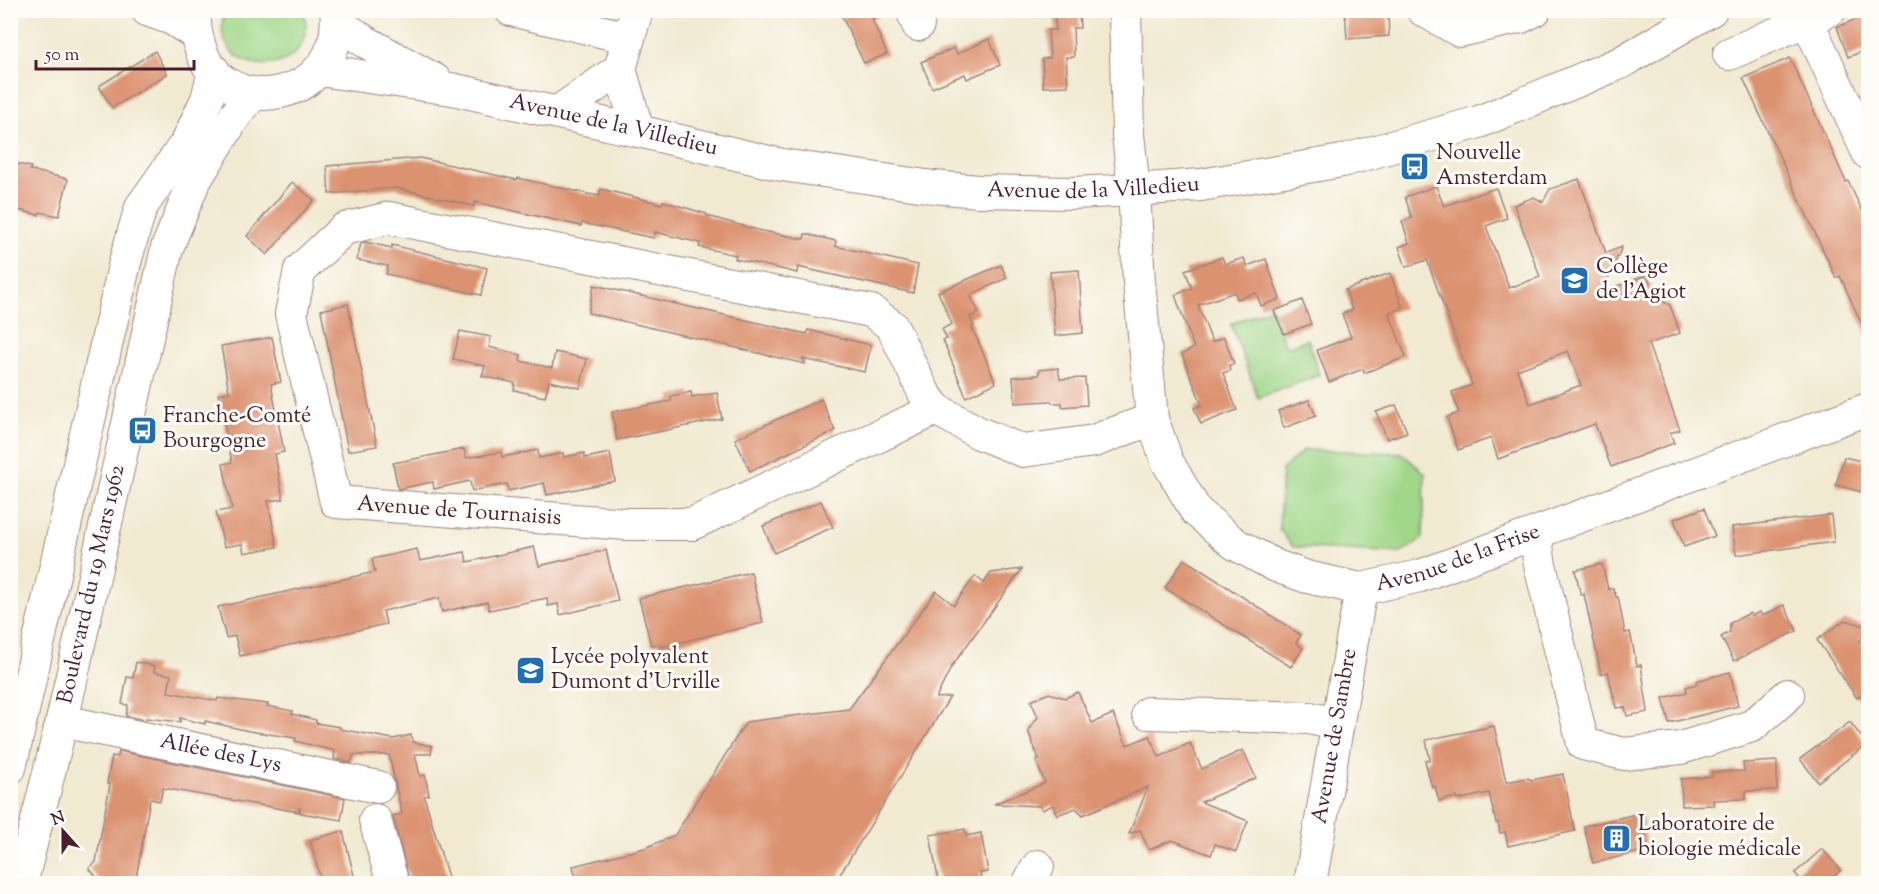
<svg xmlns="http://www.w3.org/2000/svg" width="1879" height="894" font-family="'Sorts Mill Goudy',serif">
<rect width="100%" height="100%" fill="#fdfcf7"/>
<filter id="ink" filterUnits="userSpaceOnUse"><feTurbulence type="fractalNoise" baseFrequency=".0167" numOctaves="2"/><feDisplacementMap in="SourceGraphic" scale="12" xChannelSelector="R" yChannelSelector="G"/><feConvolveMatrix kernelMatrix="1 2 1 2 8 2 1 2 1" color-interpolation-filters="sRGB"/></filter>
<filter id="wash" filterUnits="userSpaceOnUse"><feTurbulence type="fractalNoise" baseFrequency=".008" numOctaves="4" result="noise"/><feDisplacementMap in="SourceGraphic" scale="24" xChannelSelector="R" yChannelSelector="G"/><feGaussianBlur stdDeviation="1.35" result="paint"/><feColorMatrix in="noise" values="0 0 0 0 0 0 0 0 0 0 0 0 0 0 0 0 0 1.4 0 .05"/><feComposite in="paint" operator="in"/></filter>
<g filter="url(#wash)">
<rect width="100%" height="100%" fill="#f1ead1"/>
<!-- green -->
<g fill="#a0d789" stroke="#757b5a" stroke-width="1.5">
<path d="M304 10C321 87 203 78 225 11Z"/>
<polygon points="1271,308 1286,347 1308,339 1319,375 1258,398 1231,324"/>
<polygon points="1304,450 1401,453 1425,473 1423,538 1401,553 1293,547 1279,529 1282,470"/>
</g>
<g id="blocks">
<!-- building -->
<g fill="#db9270" fill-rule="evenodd">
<polygon points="839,10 892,10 872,19 887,54 864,63"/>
<polygon points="1054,10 1079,10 1080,28 1073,28 1074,57 1066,57 1068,86 1043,87 1042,59 1050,58 1048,30 1056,30"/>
<polygon points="1345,10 1378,10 1378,16 1388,16 1389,36 1347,39"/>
<polygon points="1869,14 1869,49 1848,57 1837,27"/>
<polygon points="989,39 1000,65 967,79 965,74 932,88 921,62 954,48 957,54"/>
<polygon points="155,51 167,74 112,108 99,86"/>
<polygon points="1790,58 1846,182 1848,181 1869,225 1869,340 1840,276 1836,278 1743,78"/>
<polygon points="420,158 517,180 518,178 588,194 599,196 601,189 662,204 663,201 707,214 707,216 758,230 804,239 805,234 836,241 835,246 918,265 913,293 798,267 797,273 781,269 735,259 736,255 699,247 700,243 655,232 654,238 582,223 581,226 475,202 474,206 396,188 329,194 327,166"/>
<polygon points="10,162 31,167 30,170 68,179 59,216 40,212 39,215 10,208"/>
<path d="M1579 179 1606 253 1622 247 1602 292 1647 275 1655 295 1660 298 1659 300 1670 305 1680 333 1648 344 1680 430 1670 433 1674 443 1611 467 1595 424 1498 459 1491 438 1458 450 1447 417 1459 413 1452 392 1472 385 1427 260 1406 267 1399 247 1409 243 1402 221 1412 218 1405 197 1436 186 1444 206 1496 188 1507 218 1486 226 1509 288 1540 277 1514 205 1534 197 1543 202 1550 189ZM1568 351 1581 385 1530 404 1517 370Z"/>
<polygon points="292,182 314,200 267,255 247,236"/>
<polygon points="365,242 392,248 392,245 487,268 481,295 386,274 388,266 357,260 361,243"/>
<polygon points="1222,257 1225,264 1244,258 1247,266 1266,259 1280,299 1261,306 1256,293 1237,299 1235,292 1198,305 1212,342 1224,337 1234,364 1229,365 1230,371 1223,373 1237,410 1201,424 1194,408 1202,405 1182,354 1194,348 1175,295 1192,288 1185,270"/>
<polygon points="1001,265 1007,278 970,295 979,313 970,317 974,326 972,327 996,383 966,397 943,340 947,339 942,329 952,324 938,292"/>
<polygon points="1079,270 1083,333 1055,336 1050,272"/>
<polygon points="1390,273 1403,308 1389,313 1406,357 1364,373 1363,369 1329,382 1317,350 1351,337 1342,314 1352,310 1345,290"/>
<polygon points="594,285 807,334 808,330 871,345 865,372 803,359 805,364 588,313"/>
<polygon points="1302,300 1311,324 1284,334 1274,311"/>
<polygon points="348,304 377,446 348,451 321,310"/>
<polygon points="460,331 491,337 489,347 521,355 520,361 552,368 555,352 587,359 580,388 549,381 545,397 514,390 515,383 482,376 485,366 453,359"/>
<polygon points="272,337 281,382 271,384 284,452 275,454 283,499 268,501 277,547 244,553 242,544 224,547 216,512 232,509 223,464 232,462 218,394 229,392 221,346"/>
<polygon points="1058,368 1060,379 1085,378 1087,405 1062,407 1062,403 1052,403 1051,401 1015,403 1013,377 1039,375 1039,370"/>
<polygon points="691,392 692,397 717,393 722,419 617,440 612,412 671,401 671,396"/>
<polygon points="821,399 835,431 750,471 735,439"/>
<polygon points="1309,400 1316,416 1284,428 1278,411"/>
<polygon points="1396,405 1407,432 1387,439 1376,412"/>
<polygon points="464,449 466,458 501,452 502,457 538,450 539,458 563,453 564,457 584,453 585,458 610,453 615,481 547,495 544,483 508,491 507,484 472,491 470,481 434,489 433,482 398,489 393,463"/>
<polygon points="1844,457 1869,463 1869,494 1836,485"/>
<polygon points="821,501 833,527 774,553 763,526"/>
<polygon points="1704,508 1715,536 1684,547 1674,519"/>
<polygon points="1831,515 1834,542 1736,555 1732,527"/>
<polygon points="534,547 539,566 606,550 618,601 560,615 558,604 548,606 547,598 489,610 487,602 442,612 439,598 383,611 386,624 240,656 235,636 226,638 218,607 375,572 372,559 417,549 420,561 465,552 467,562"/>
<polygon points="1184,559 1301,635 1296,643 1303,648 1291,667 1165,588"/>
<polygon points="1602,564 1608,589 1613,588 1616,597 1618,597 1625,633 1630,632 1637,666 1641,665 1648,712 1627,716 1625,707 1616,708 1608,672 1601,674 1584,594 1581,595 1575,570"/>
<polygon points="1022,569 952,666 936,698 950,697 834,884 577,884 573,866 645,848 675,835 746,722 849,709 936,591 954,605 975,576 984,583 991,573"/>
<polygon points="751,572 763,623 660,647 660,644 651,645 639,598"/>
<polygon points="1784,605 1797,631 1734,661 1721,637 1730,632 1730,623 1750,613 1751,616 1760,612 1762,616"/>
<polygon points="1845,620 1869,627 1862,636 1863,638 1859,641 1869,656 1869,691 1857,698 1817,640"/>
<polygon points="136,662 155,666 154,672 171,675 168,692 217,701 218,698 268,704 267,706 293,711 292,714 316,720 316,723 340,727 340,729 393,739 411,735 413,742 432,746 431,754 415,754 420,776 425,775 429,795 424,796 450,884 410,884 393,816 402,814 389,755 353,755 351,763 334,759 335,751 295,741 296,738 249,731 205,721 205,724 180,718 180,722 146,718 145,720 126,716 128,705 122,704 127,677 133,678"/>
<polygon points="1730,672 1738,706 1669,723 1663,698 1687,692 1686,687 1697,684 1696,681"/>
<polygon points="1078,692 1092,723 1113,714 1127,745 1150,736 1159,757 1190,743 1202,769 1243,750 1256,778 1201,802 1248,821 1236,852 1215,844 1211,855 1172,840 1149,850 1140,830 1129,834 1148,787 1083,815 1076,808 1057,815 1053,805 1042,810 1040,806 994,804 1045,783 1036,761 1039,760 1029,733 1029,729 1038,717 1031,701 1049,693 1065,698"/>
<polygon points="1850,722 1867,744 1818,782 1800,759"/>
<polygon points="1494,726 1506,782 1527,778 1532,780 1563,774 1575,831 1508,846 1505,832 1500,833 1498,822 1496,823 1489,793 1457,800 1457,797 1439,801 1435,786 1432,787 1425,761 1430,760 1426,740"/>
<polygon points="119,751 345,798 341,820 301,813 299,807 299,812 163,788 160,801 150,799 135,884 102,884 89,868 96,862 110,784 107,784 112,756 118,757"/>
<polygon points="1777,761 1777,790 1746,791 1746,799 1713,800 1714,805 1682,806 1681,779 1712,777 1712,772 1744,771 1743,763"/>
<polygon points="1641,813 1648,850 1593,863 1584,826"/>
<polygon points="965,829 966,836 981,833 988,872 980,873 982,884 939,884 930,835"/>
<polygon points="343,831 356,884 322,884 310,840"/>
<polygon points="1822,849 1841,870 1826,884 1804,884 1795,873"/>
</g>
</g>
</g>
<g filter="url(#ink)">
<use href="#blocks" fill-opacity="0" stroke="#9e847e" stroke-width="1.5"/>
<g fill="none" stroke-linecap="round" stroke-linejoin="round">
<defs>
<g id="minor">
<polyline points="147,10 172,19 196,34"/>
<path d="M196 10C193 23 196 35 200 47 223 124 347 102 336 10"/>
<polyline points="511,10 629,38"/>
<polyline points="637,10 620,69 638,131"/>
<polyline points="912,10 918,25"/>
<path id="s1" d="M1125 10 1128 134 1134 190 1139 282 1152 419 1167 461 1196 511 1235 544 1276 566 1307 577 1361 589 1420 576 1868 409"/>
<polyline points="1423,10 1460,31 1521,17 1535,10"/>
<polyline points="1830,10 1807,20 1868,153"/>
<polyline points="338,23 366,42 435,80"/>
<polyline points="1729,54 1807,20"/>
<path id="s2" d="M319 70 452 89 638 131 782 165 933 187 979 191 1073 193 1134 190 1201 185 1342 161 1479 122 1620 63 1711 10"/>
<polyline points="558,112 620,69"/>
<polyline points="936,409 692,524 627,524 336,502 291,314 300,270 344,229 389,218 871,311 892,326 924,393 936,409 979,433 1023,451 1094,441 1152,419"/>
<polyline points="1535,535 1540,565 1583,744 1624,754 1681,748 1752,726 1788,695"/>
<polyline points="1148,713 1309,718 1338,724"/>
<path id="s3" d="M62 721 378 787"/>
<polyline points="10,768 125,262 141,207 187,142 207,99 214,71"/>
<polyline points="375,820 393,884"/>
<path id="s4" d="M21 884 62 721 167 248 194 182 235 116 254 93"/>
<polyline points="1028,884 1038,866"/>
<path id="s5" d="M1310 884 1361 589"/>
</g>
</defs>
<!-- minor casing -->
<use href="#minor" stroke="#9e847e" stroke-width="34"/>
<!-- minor -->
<use href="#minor" stroke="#fff" stroke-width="32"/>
</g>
</g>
<!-- icons -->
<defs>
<symbol id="bus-square" viewBox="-11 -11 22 22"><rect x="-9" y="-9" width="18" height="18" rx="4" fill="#1f6fb2" stroke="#fdfcf7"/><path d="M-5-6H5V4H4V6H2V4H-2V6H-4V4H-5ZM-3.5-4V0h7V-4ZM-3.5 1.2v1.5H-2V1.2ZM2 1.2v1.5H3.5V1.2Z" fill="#fff"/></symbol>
<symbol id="school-square" viewBox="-11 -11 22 22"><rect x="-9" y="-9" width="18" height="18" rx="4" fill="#1f6fb2" stroke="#fdfcf7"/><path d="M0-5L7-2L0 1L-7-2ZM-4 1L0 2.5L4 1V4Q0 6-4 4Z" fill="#fff"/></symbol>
<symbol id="building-square" viewBox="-11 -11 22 22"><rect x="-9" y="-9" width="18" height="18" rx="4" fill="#1f6fb2" stroke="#fdfcf7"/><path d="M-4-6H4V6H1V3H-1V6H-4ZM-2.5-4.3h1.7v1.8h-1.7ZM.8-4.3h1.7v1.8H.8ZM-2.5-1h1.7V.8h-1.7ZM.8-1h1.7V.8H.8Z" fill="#fff"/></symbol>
</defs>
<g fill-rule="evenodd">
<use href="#bus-square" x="1398" y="150" width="33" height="33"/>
<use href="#school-square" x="1558" y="264" width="33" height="33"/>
<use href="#bus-square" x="126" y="414" width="33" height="33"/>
<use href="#school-square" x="514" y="654" width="33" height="33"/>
<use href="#building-square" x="1600" y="822" width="33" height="33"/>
</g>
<g text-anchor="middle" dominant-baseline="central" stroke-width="6" stroke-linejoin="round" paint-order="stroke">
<!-- street labels -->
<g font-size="22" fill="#4a1f2b" stroke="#fdfcf7">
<text stroke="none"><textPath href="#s2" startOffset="300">Avenue de la Villedieu</textPath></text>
<text stroke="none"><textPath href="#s2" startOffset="786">Avenue de la Villedieu</textPath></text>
<text transform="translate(459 512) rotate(4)">Avenue de Tournaisis</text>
<text stroke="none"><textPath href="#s1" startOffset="800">Avenue de la Frise</textPath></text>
<text stroke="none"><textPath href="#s4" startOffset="308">Boulevard du 19 Mars 1962</textPath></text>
<text stroke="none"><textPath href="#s5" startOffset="150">Avenue de Sambre</textPath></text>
<text stroke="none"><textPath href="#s3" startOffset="162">Allée des Lys</textPath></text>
</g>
<!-- poi labels -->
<g font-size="22" fill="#4a1f2b" stroke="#fdfcf7" text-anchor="start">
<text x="1436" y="154">Nouvelle<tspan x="1436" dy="25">Amsterdam</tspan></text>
<text x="1596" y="268">Collège<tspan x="1596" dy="25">de l'Agiot</tspan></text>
<text x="163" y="417">Franche-Comté<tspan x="163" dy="25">Bourgogne</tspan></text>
<text x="551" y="658">Lycée polyvalent<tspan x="551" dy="25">Dumont d'Urville</tspan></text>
<text x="1638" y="825">Laboratoire de<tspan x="1638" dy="25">biologie médicale</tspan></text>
</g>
</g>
<!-- margin -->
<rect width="1879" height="894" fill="none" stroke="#fdfcf7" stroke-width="36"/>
<!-- north arrow -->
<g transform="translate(63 831) rotate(339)" stroke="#fdfcf7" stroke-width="4.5" paint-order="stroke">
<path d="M0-4.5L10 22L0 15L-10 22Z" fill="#4a1f2b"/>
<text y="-9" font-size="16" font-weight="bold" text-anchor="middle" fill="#4a1f2b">N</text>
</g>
<!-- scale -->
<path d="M36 60v9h158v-9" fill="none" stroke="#4a1f2b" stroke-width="3"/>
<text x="45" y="60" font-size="18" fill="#4a1f2b" stroke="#fdfcf7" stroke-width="4.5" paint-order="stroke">50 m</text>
</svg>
